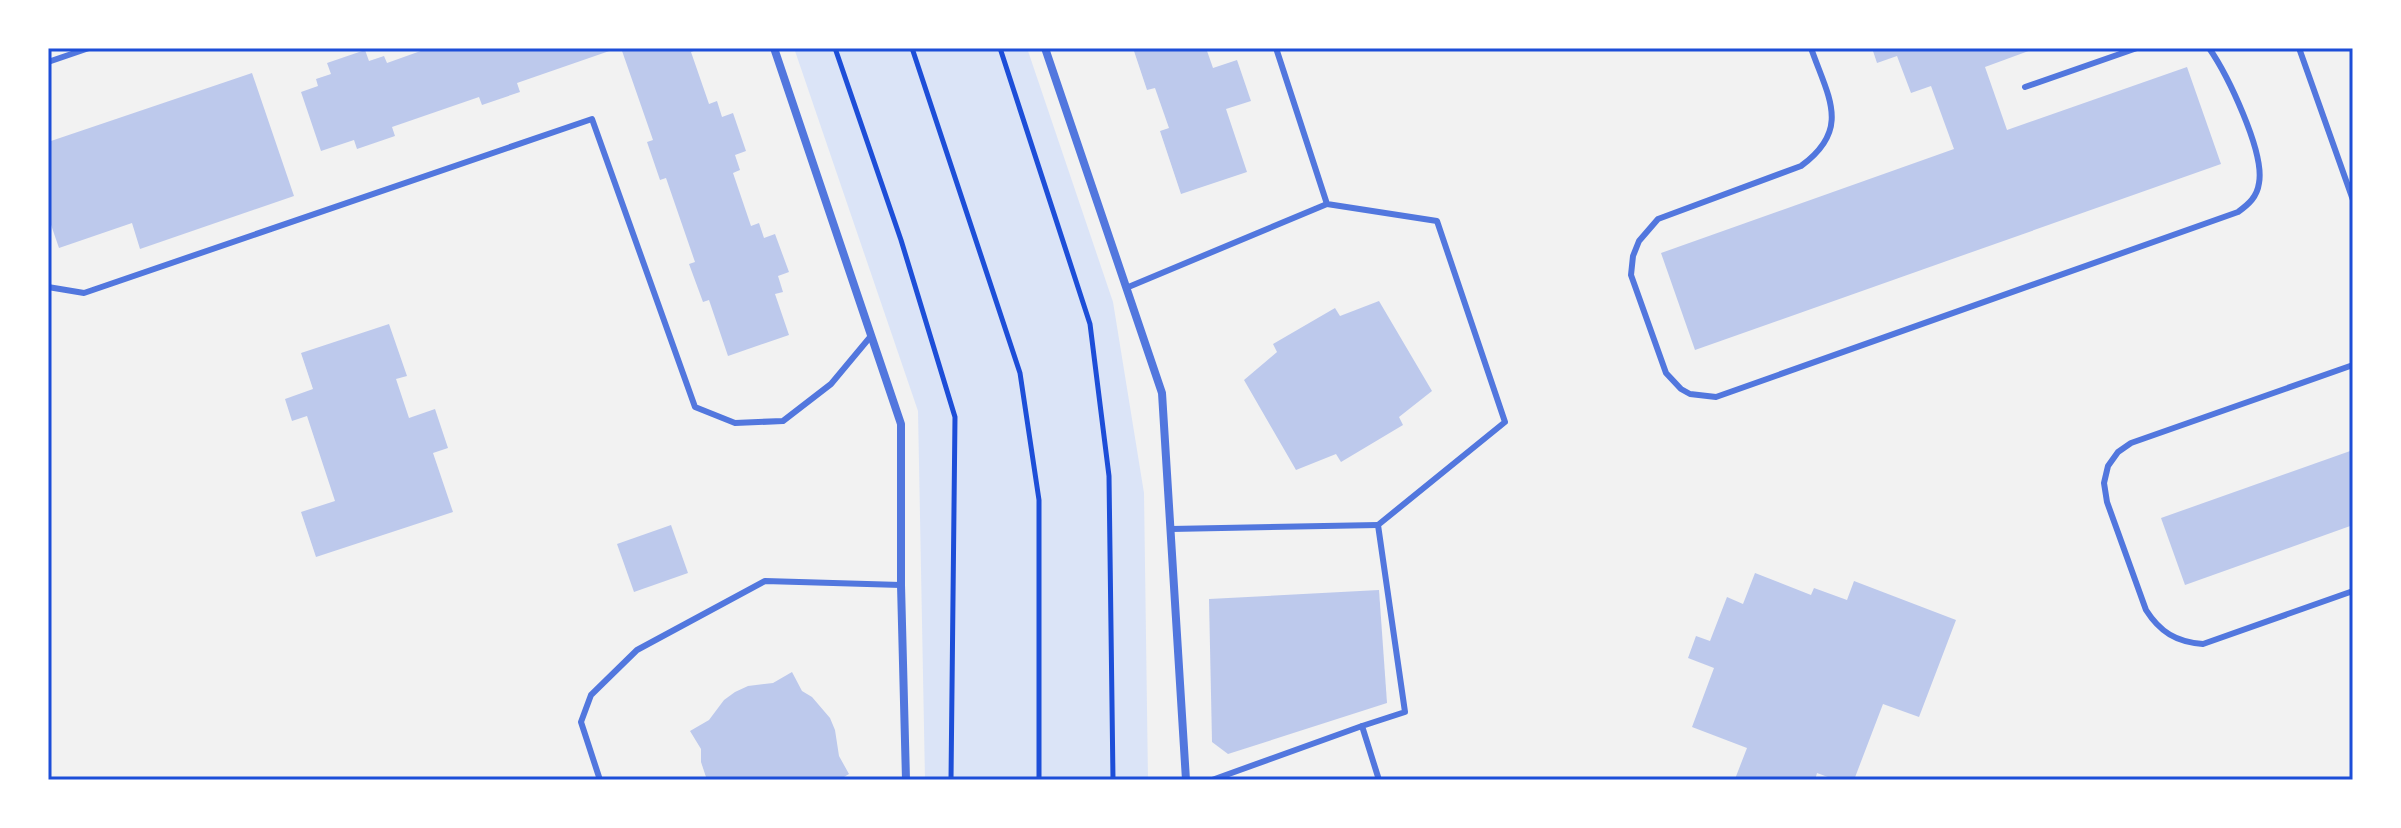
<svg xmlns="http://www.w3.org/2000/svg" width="2401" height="828" font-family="Barlow,sans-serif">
<rect width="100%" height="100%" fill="#f2f2f2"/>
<!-- green -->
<polygon fill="#dbe4f7" points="794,48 1027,48 1113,302 1144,493 1148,780 925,780 918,411"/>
<!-- building -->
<g fill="#bdc9ec">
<polygon points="429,48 618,48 517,83 520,92 482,105 479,97 392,127 395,136 357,149 354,140 321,151 301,92 318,86 316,79 331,74 327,63 365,50 369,61 384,56 387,63"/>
<polygon points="621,48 702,48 691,52 709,104 717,101 722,117 733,113 746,151 735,155 740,170 733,173 751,226 759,223 764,238 775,234 789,272 778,276 783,292 775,294 789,335 728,356 709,300 703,302 689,264 695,262 666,178 660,180 647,142 653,140"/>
<polygon points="1133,48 1206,48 1213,68 1237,60 1251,101 1226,109 1247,172 1181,194 1160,131 1169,128 1155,88 1147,90"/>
<polygon points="1872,48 2037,48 1985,67 2007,130 2187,67 2221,164 1695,350 1661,253 1954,149 1931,86 1911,93 1897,56 1877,63"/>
<polygon points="252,73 294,196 140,249 132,223 59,248 48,216 48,142"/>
<polygon points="1379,301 1432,391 1399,417 1403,425 1341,462 1336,454 1296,470 1244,380 1277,352 1273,344 1335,308 1340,316"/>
<polygon points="389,324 407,376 396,379 409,418 435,409 448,448 433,453 453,512 316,557 301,512 335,501 307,416 292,421 285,399 313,389 301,353"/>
<polygon points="2353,450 2353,525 2185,585 2161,518"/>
<polygon points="671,525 688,573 634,592 617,544"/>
<polygon points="1755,573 1811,595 1814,588 1847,600 1854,581 1956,620 1919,717 1883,704 1854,780 1836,780 1817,773 1815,780 1738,780 1735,779 1747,748 1692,727 1714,668 1688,658 1696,636 1710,641 1727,597 1743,604"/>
<polygon points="1379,590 1387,703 1228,754 1212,742 1209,599"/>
<polygon points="792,672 802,691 812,697 830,718 835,730 839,756 849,774 839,780 707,780 701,762 701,749 690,731 709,720 724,700 735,692 748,686 773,683"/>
</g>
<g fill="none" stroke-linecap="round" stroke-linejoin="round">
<!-- path -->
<g stroke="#1d4ed8" stroke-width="5">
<polyline points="835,48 901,240 955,417 951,780"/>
<polyline points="912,48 1020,373 1039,500 1039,780"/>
<polyline points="1000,48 1090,324 1109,476 1113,780"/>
</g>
<!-- service -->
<g stroke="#5277de" stroke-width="6">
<polyline points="1276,48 1327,204 1437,221 1505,422 1378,525 1405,712 1362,726 1379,780"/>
<path d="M1811 48C1828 97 1852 129 1801 166L1658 219 1639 241 1633 256 1631 275 1666 373 1681 389 1690 394 1716 397 2238 212C2249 204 2257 197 2259 183 2265 152 2227 74 2209 48"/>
<polyline points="2299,48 2353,200"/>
<polyline points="48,62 89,48"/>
<polyline points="2025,87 2137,48"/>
<polyline points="48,287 84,293 592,119 695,407 735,423 783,421 831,384 871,336"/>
<polyline points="1126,288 1327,204"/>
<path d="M2353 365 2131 443 2118 452 2108 466 2104 483 2107 502 2146 610C2160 632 2176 642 2203 644L2353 591"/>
<polyline points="1171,529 1378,525"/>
<polyline points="600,780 581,722 591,695 637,650 765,581 901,585"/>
<polyline points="1212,780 1362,726"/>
</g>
<!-- minor -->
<g stroke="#5277de" stroke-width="8">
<polyline points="774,48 901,424 901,585 906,780"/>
<polyline points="1045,48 1162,393 1186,780"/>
</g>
</g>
<!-- border -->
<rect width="2401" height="828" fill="none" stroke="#ffffff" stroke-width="100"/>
<rect x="50" y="50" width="2301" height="728" fill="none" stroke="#1d4ed8" stroke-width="3"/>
</svg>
